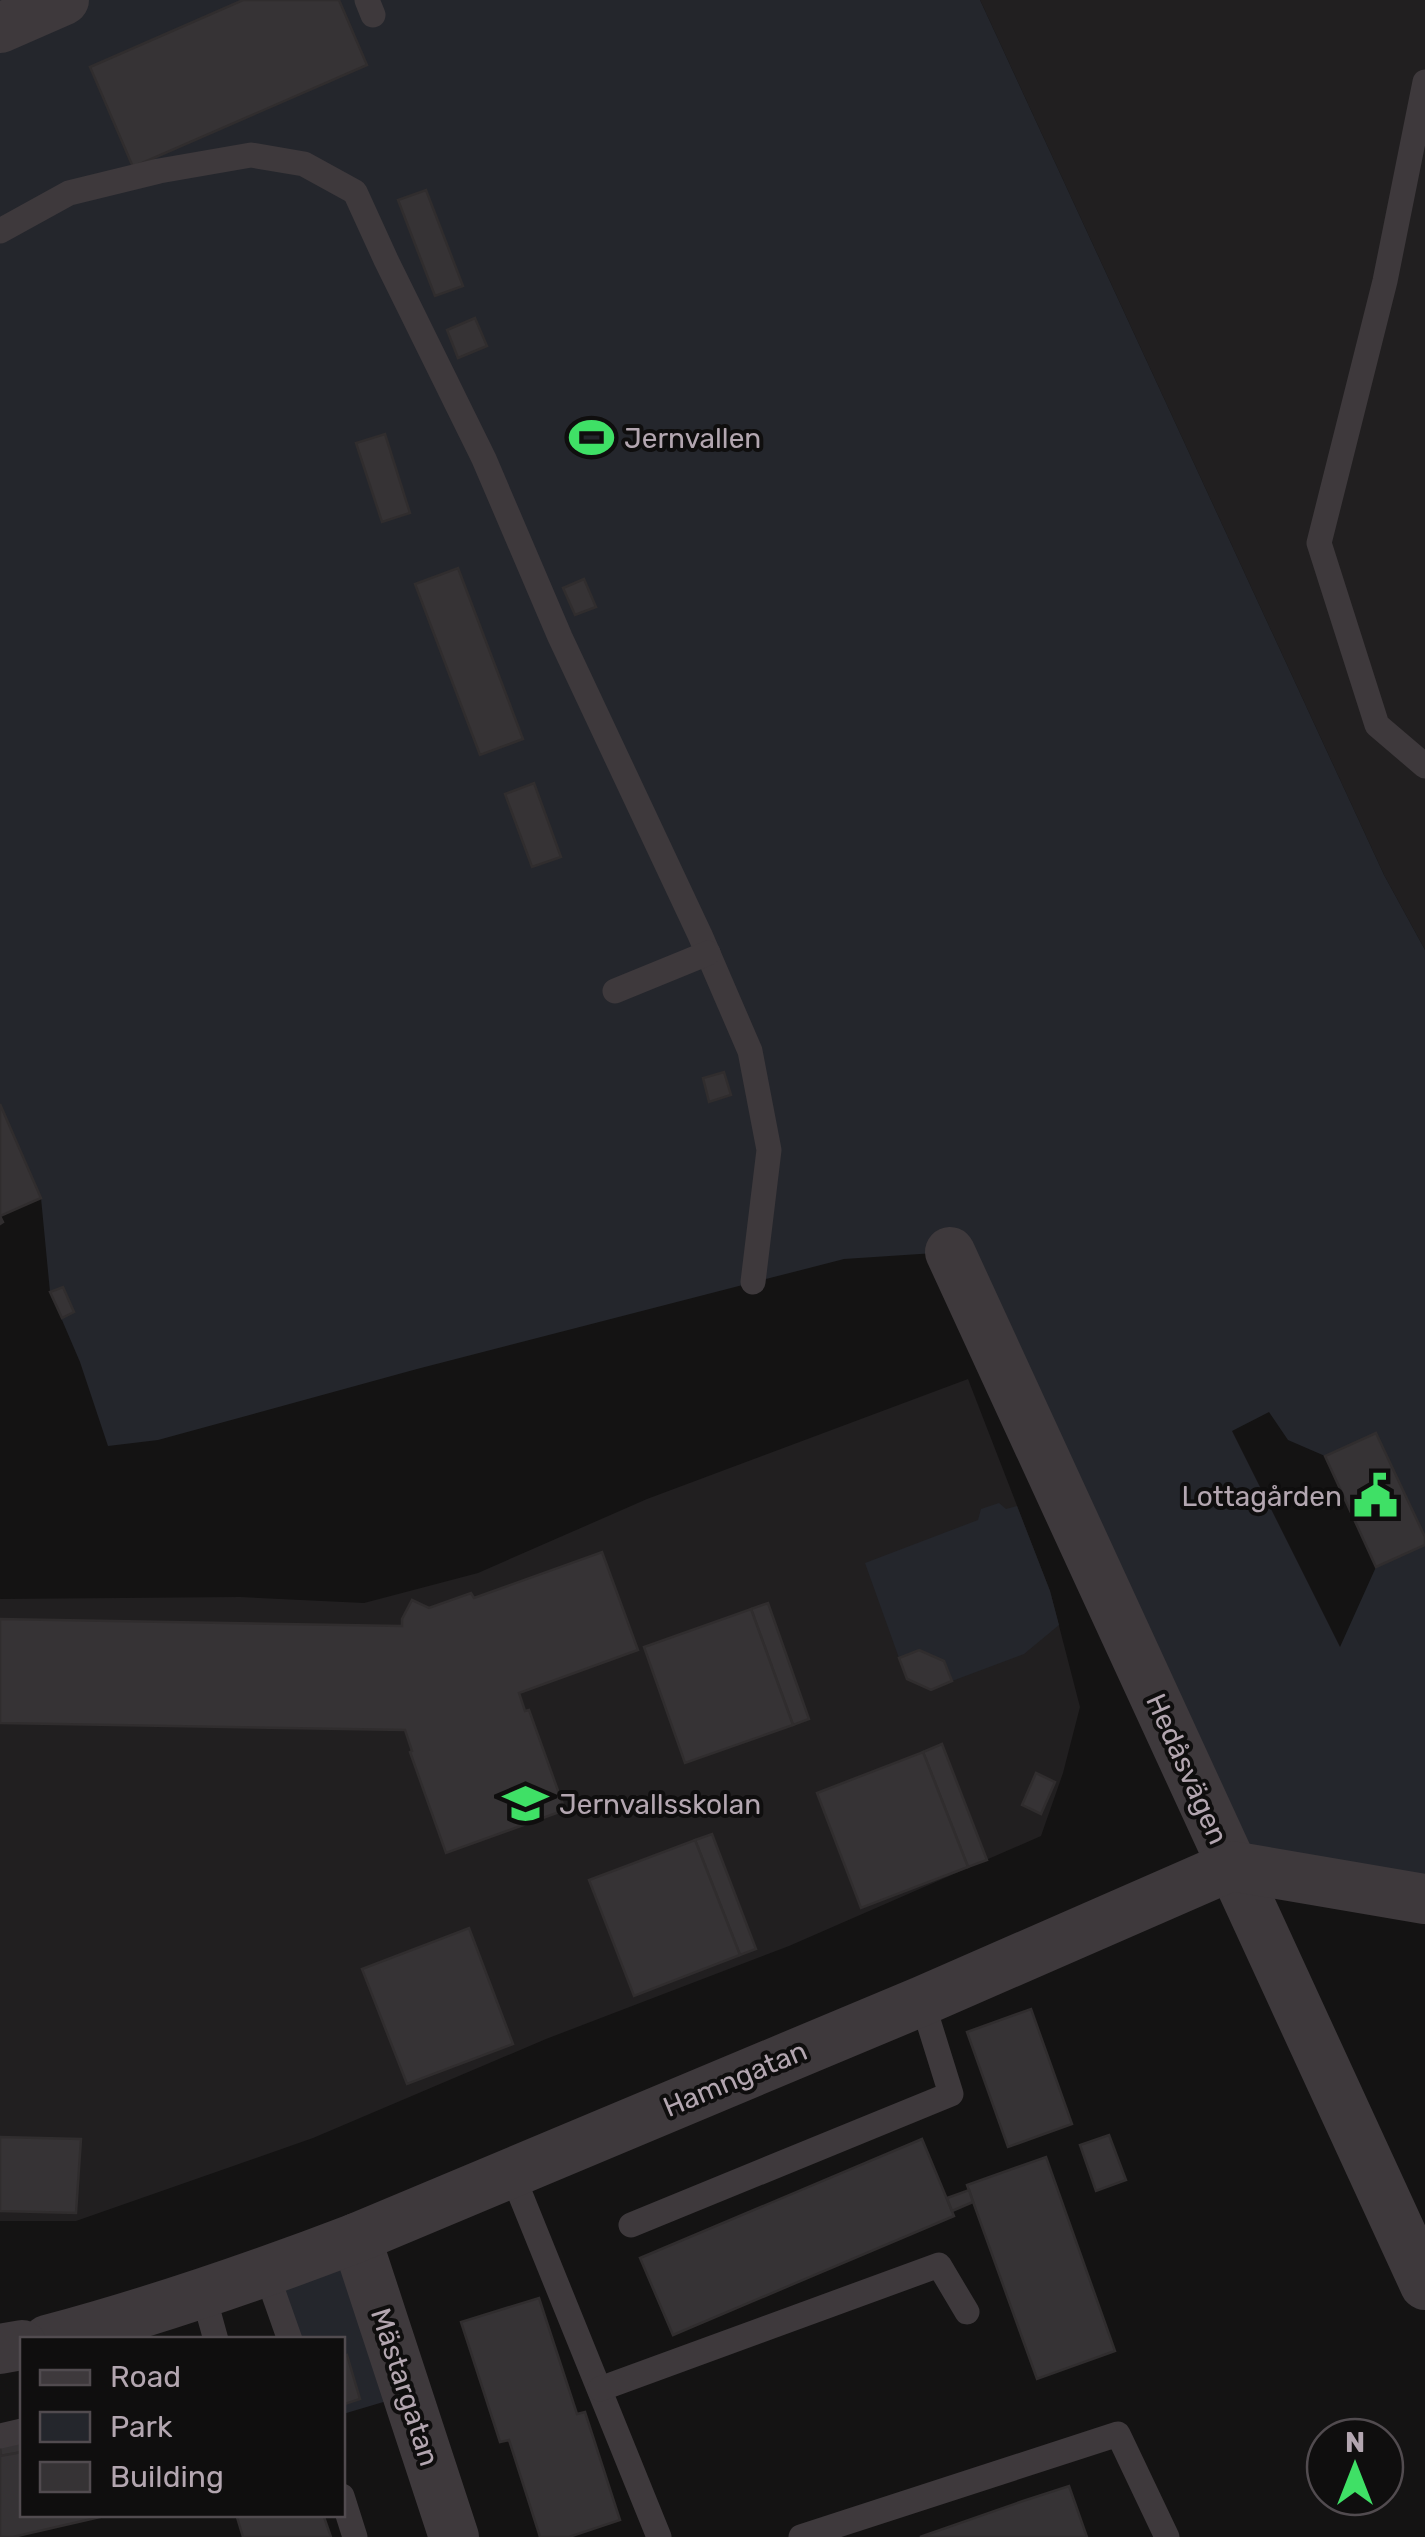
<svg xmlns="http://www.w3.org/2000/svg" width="1425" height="2537" font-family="Rubik,sans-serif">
<rect width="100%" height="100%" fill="#141313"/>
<!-- built -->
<g fill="#211f20">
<polygon points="980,0 1425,0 1425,950 1384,875"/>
<polygon points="968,1379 1050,1591 1080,1707 1063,1773 1041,1836 789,1946 546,2039 313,2138 76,2221 0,2221 0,1599 240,1597 364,1603 478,1573 647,1499"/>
</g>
<!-- green -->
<g fill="#24262c">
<polygon points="0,0 980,0 1384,875 1425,950 1425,1537 1376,1433 1325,1456 1288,1440 1269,1412 1232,1431 1340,1647 1376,1567 1425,1545 1425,1899 1231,1866 950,1252 844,1259 417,1369 158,1440 108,1446 80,1362 50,1292 41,1198 1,1216 3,1222 0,1224"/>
<polygon points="999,1503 1006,1509 1017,1506 1050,1591 1059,1625 1024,1654 952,1681 944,1661 920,1650 899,1658 865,1563 978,1520 981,1509"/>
<polygon points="356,2238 407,2395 343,2414 342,2340 290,2339 266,2272"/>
</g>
<!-- building -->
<g fill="#363335" stroke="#302d2e" stroke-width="2.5">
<polygon points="243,0 339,0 367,65 133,167 90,67"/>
<polygon points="426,190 463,286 435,296 398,200"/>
<polygon points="475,318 487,346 458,358 447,330"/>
<polygon points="385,434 410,513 382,522 356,443"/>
<polygon points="458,568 523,739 480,755 415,584"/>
<polygon points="584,579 596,607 575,615 563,588"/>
<polygon points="534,783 561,857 532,867 505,794"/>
<polygon points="724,1072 731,1095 709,1102 703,1078"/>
<polygon points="0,1104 41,1198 0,1216 3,1222 0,1224"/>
<polygon points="63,1287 74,1312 62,1318 50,1292"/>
<polygon points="1376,1433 1425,1537 1425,1545 1376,1567 1325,1456"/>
<polygon points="602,1552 638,1650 519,1693 525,1711 529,1710 565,1810 446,1853 410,1752 412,1751 405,1730 0,1723 0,1619 402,1626 402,1619 412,1600 429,1608 471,1593 474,1598"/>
<polygon points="768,1603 809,1719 793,1725 751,1609"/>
<polygon points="751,1609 793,1725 685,1763 644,1647"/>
<polygon points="919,1650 944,1661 952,1681 931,1690 907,1679 899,1658"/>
<polygon points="942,1744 987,1860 968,1867 923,1752"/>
<polygon points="923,1752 968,1867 861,1908 817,1793"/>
<polygon points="1036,1773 1055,1782 1041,1814 1022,1805"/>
<polygon points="712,1834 756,1949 740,1955 695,1840"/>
<polygon points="695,1840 740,1955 634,1996 589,1880"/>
<polygon points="469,1928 513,2044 407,2084 362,1969"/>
<polygon points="1031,2009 1072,2124 1008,2147 967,2032"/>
<polygon points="1109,2135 1126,2180 1096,2191 1080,2145"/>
<polygon points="0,2137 81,2139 76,2213 0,2211"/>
<polygon points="922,2139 954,2216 673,2335 640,2258"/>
<polygon points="1046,2157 1115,2351 1037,2379 967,2185"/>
<polygon points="969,2190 973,2202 952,2211 947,2198"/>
<polygon points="539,2298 577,2414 585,2412 620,2520 569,2537 540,2537 509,2440 500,2442 461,2322"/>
<polygon points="347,2355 360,2399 342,2405 342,2357"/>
<polygon points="22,2442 22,2452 1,2456 0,2447"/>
<polygon points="22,2452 22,2514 113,2514 13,2537 0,2537 0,2456"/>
<polygon points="1069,2486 1087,2537 920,2537 1023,2501"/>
<polygon points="236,2514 323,2514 331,2537 243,2537"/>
</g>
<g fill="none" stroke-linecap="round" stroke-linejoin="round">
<!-- lane -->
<g stroke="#3e393c" stroke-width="25">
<polyline points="367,0 373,15"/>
<polyline points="1425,82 1385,281 1319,543 1377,725 1425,766"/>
<polyline points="0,231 69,193 159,171 251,155 304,164 355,192 386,260 484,459 560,637 700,935 750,1051 769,1150 753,1282"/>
<polyline points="615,991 708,953"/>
<polyline points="512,2174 659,2537"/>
<polyline points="631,2225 951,2094 922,2001"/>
<polyline points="266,2272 290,2340"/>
<polyline points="203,2293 216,2340"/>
<polyline points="600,2389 939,2265 967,2312"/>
<polyline points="0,2436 22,2431"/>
<polyline points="342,2496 355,2537"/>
<polyline points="801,2537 1118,2434 1167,2537"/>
</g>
<!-- street -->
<g stroke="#3e393c" stroke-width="50">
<polyline points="0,28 64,0"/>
<polyline points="950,1252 1425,2285"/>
<polyline points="356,2238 454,2537"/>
<path d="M47 2340C152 2312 254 2277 356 2238L922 2001 1231 1866 1425 1899"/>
<polyline points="0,2349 22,2345"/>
</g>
</g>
<!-- icons -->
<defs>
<symbol id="stadium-bare" viewBox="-9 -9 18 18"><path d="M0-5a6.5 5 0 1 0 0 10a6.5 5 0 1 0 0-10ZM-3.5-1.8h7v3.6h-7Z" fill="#3fe066" stroke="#0f0e0e" stroke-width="2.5" paint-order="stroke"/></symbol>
<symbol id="civic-bare" viewBox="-9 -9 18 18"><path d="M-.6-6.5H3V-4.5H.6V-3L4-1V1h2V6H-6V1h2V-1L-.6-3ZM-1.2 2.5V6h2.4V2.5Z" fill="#3fe066" stroke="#0f0e0e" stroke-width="2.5" paint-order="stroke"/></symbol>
<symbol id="school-bare" viewBox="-9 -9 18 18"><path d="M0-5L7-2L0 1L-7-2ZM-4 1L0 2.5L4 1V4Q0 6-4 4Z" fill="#3fe066" stroke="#0f0e0e" stroke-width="2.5" paint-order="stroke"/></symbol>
</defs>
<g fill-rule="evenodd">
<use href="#stadium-bare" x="560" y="406" width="63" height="63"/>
<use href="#civic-bare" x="1344" y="1464" width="63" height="63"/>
<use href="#school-bare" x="494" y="1772" width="63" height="63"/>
</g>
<g text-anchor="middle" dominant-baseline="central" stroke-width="8" stroke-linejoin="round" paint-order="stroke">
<!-- poi labels -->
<g font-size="28" fill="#b3a6b0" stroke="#0f0e0e" text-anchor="start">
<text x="624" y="438">Jernvallen</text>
<text x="1342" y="1496" text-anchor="end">Lottagården</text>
<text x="559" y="1804">Jernvallsskolan</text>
</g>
<!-- street labels -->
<g font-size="28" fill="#b3a6b0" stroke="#0f0e0e">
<text transform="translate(1187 1769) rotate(66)">Hedåsvägen</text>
<text transform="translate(735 2079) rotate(-23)">Hamngatan</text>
<text transform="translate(405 2387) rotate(72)">Mästargatan</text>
</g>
</g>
<!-- legend -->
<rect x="20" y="2337" width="325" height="180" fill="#0f0e0e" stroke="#514b4f" stroke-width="2.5"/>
<rect x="40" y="2370" width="50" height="15" fill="#3e393c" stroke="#514b4f" stroke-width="2.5"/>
<text x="110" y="2387" font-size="30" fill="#b3a6b0">Road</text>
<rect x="40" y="2412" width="50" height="30" fill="#24262c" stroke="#514b4f" stroke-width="2.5"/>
<text x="110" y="2437" font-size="30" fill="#b3a6b0">Park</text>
<rect x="40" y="2462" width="50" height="30" fill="#363335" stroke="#514b4f" stroke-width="2.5"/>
<text x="110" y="2487" font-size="30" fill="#b3a6b0">Building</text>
<!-- north arrow -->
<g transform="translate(1355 2467)"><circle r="48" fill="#0f0e0e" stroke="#514b4f" stroke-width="2.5"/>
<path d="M0-8L18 38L0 25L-18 38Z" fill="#3fe066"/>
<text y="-15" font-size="28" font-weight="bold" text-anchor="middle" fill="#b3a6b0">N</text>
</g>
</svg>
